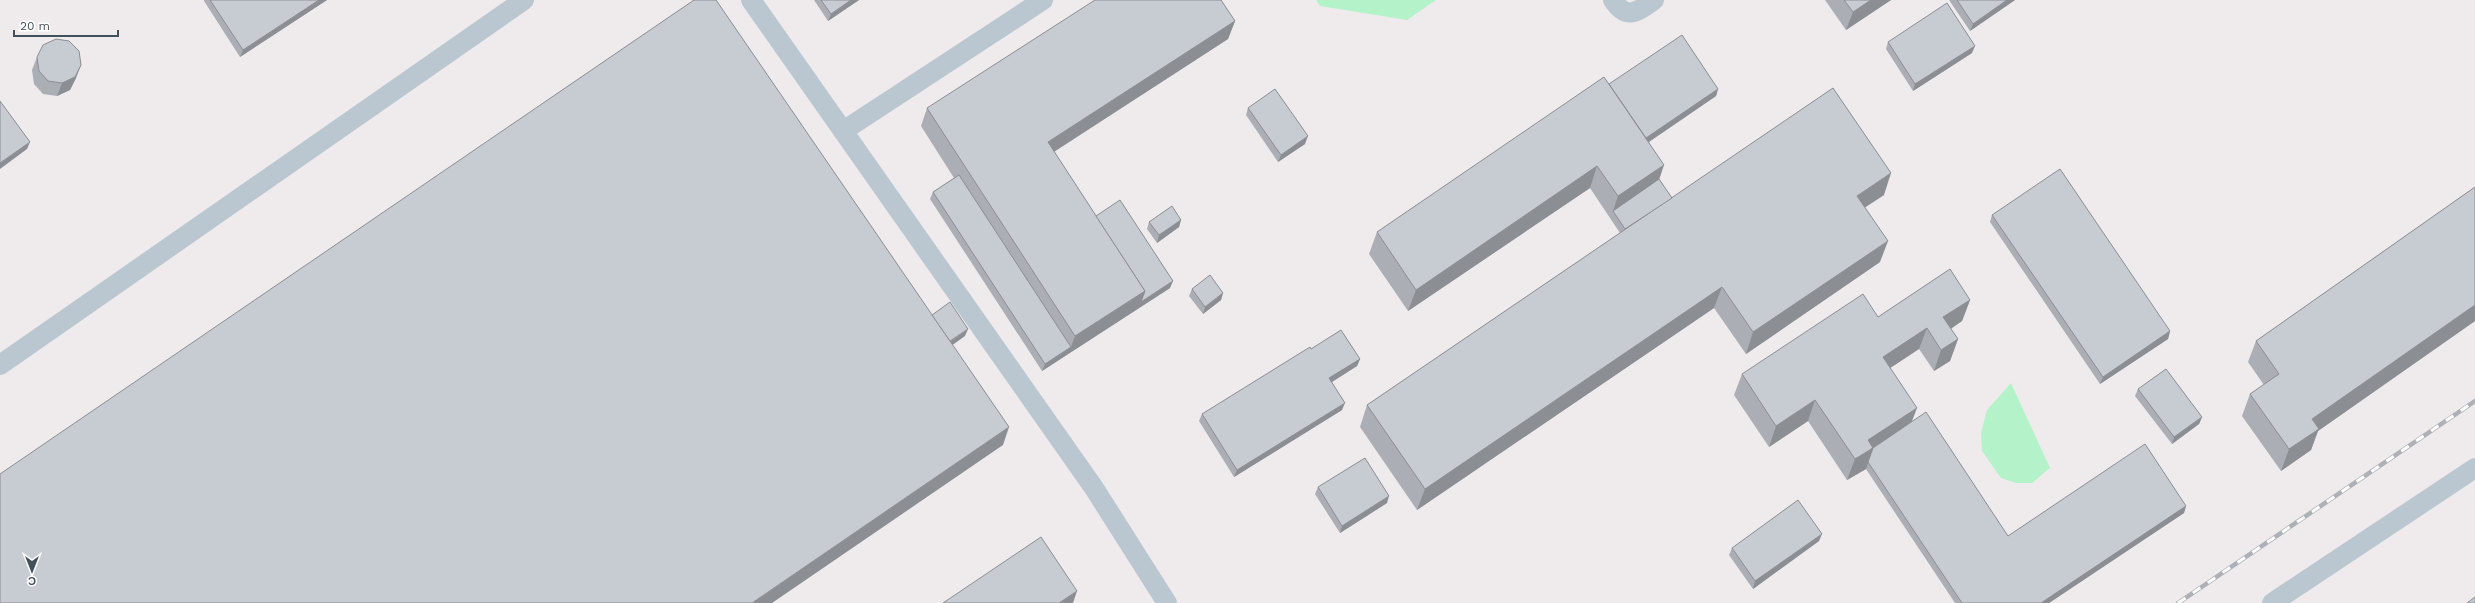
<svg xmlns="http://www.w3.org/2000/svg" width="2475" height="603" font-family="'Work Sans',sans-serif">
<rect width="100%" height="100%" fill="#efebec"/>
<!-- green -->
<g fill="#b4f3ca">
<polygon points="1316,0 1436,0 1407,20 1320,6"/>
<polygon points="2011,383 2050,468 2032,483 2016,483 2001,478 1982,451 1981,433 1987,410"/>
</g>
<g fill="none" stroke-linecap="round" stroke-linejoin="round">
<!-- service -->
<g stroke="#bac7d0" stroke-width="20">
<polyline points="751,0 1094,488 1167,603"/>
<path d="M1613 0C1627 21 1637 12 1654 0"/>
<polyline points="843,131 1043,0"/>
<polyline points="0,365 524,0"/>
<polyline points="2272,603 2475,468"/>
</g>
<defs>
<polyline id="rail" points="2178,603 2475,401"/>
</defs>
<!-- rail casing -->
<use href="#rail" stroke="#adb1b7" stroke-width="4.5"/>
<!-- rail -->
<use href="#rail" stroke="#fff" stroke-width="3" stroke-dasharray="9" stroke-linecap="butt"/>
</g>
<!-- wall -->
<g fill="#abafb5">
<polygon points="204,0 327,0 240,57 204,1"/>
<polygon points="814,0 859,0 828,21"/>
<polygon points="1825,0 1891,0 1846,30"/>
<polygon points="1949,0 2015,0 1970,31"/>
<polygon points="1235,21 1228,39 1054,152 1096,216 1170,288 1042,371 930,199 933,192 954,178 921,126 927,108"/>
<polygon points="1888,42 1972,53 1913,91 1886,49"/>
<polygon points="37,57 76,78 70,90 57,96 43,94 34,84 32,70"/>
<polygon points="1609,84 1718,89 1716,96 1649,142 1659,179 1672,198 1884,195 1865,207 1880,262 1746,354 1714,308 1417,510 1360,427 1367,405 1620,233 1590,188 1408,311 1369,254 1377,232"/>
<polygon points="1248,108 1305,144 1278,162 1246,115"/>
<polygon points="2475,187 2475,321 2318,431 2311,450 2281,471 2242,416 2250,394 2264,385 2248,362 2256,341"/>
<polygon points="1992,215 2170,331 2168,339 2100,384 1990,222"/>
<polygon points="1181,220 1179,227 1157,243 1147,229 1149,222"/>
<polygon points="1192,289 1223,293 1221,300 1203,314 1189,296"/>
<polygon points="1970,300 1962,321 1951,329 1958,339 1950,361 1934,371 1919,349 1890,368 1912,422 2008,536 2186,506 2184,513 2049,603 1955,603 1866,469 1847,480 1808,421 1769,447 1734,395 1742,374"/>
<polygon points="1311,349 1360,359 1357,366 1332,382 1342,410 1234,477 1199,421 1202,414"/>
<polygon points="2138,389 2202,417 2199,424 2172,444 2135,396"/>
<polygon points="1318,487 1387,503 1340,533 1315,494"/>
<polygon points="1819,541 1753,589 1729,555 1732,548"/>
</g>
<!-- shaded-wall -->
<g fill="#8b8e93">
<polygon points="319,0 327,0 240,57 243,50"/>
<polygon points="851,0 859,0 828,21 831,14"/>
<polygon points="1871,0 1891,0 1846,30 1853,12"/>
<polygon points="2007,0 2015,0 1970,31 1973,24"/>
<polygon points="1235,21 1228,39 1041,160 1048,142"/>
<polygon points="1975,46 1972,53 1913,91 1915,84"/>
<polygon points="81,65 76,78 70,90 57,96 62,83"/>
<polygon points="1718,89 1716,96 1634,152 1636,145"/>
<polygon points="1308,136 1305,144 1278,162 1281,155"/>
<polygon points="30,142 27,149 0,169 0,163"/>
<polygon points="1664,165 1657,186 1613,211 1618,196"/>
<polygon points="1597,166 1590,188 1408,311 1416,290"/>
<polygon points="1891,173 1884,195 1849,218 1857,196"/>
<polygon points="1181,220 1179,227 1157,243 1159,235"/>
<polygon points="1888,241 1880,262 1746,354 1753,332"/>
<polygon points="1173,281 1170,288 1042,371 1045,364 1071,347 1075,336 1145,291"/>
<polygon points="1722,287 1714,308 1417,510 1425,489"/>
<polygon points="1223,293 1221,300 1203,314 1205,307"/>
<polygon points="1970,300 1962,321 1935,339 1943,317"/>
<polygon points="2475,305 2475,321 2318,431 2311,450 2281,471 2289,449 2312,419"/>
<polygon points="1927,328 1919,349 1875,378 1883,357"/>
<polygon points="968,329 965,336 940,354 942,347"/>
<polygon points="2170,331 2168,339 2100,384 2103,377"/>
<polygon points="1958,339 1950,361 1934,371 1941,350"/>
<polygon points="1360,359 1357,366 1327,385 1329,378"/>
<polygon points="1815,400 1808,421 1769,447 1776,426"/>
<polygon points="1345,403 1342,410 1234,477 1237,470"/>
<polygon points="1917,408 1909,429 1871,455 1866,469 1847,480 1855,459 1868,440"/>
<polygon points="2202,417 2199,424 2172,444 2174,437"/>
<polygon points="1009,427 1003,445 772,603 752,603"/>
<polygon points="1389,496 1387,503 1340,533 1342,526"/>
<polygon points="2186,506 2184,513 2049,603 2041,603"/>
<polygon points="1822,534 1819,541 1753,589 1755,581"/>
<polygon points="1077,591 1073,603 1059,603"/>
</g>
<!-- building -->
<g fill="#c7cbd2" stroke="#8b8e93">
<polygon points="210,0 319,0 243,50"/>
<polygon points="694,0 716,0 1009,427 752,603 0,603 0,474"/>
<polygon points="821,0 851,0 831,14"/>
<polygon points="1095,0 1221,0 1235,21 1048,142 1145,291 1075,336 927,108"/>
<polygon points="1844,0 1871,0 1853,12"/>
<polygon points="1957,0 2007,0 1973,24"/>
<polygon points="1947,3 1975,46 1915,84 1888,42"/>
<polygon points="1682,35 1718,89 1646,138 1609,84"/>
<polygon points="56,39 69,41 79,51 81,65 75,77 62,83 48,81 39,71 37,57 43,45"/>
<polygon points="1604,77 1664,165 1618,196 1597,166 1416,290 1377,232"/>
<polygon points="1833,88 1891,173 1857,196 1888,241 1753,332 1722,287 1425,489 1367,405"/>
<polygon points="1275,89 1308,136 1281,155 1248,108"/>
<polygon points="0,101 30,142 0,163"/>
<polygon points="2060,169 2170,331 2103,377 1992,215"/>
<polygon points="959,175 1071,347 1045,364 933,192"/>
<polygon points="1659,179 1672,198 1625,229 1613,211"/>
<polygon points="2475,187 2475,305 2312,419 2319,429 2289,449 2250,394 2279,374 2256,341"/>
<polygon points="1120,200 1173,281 1141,302 1145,291 1096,216"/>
<polygon points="1172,206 1181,220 1159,235 1149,222"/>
<polygon points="1950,269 1970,300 1943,317 1958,339 1941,350 1927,328 1883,357 1917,408 1868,440 1873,448 1855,459 1815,400 1776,426 1742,374 1863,294 1878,317"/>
<polygon points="1210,275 1223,293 1205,307 1192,289"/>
<polygon points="950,302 968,329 950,341 932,315"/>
<polygon points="1341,330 1360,359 1329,378 1345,403 1237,470 1202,414 1310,347 1311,349"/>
<polygon points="2166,369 2202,417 2174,437 2138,389"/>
<polygon points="1926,412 2008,536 2145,444 2186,506 2041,603 1962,603 1868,462 1873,448 1870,450"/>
<polygon points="1365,458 1389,496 1342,526 1318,487"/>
<polygon points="1798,500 1822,534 1755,581 1732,548"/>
<polygon points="1041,537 1077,591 1059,603 943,603"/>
<polygon points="2475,597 2475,603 2467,603"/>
</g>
<!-- north arrow -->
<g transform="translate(32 571) rotate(180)" stroke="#ffffff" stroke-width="3" paint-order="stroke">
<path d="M0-3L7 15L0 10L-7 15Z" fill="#42505b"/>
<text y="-6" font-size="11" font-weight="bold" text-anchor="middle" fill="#42505b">С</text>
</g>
<!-- scale -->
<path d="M14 30v6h104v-6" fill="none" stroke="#42505b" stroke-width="2"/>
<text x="20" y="30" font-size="12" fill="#42505b" stroke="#ffffff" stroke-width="3" paint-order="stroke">20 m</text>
</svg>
